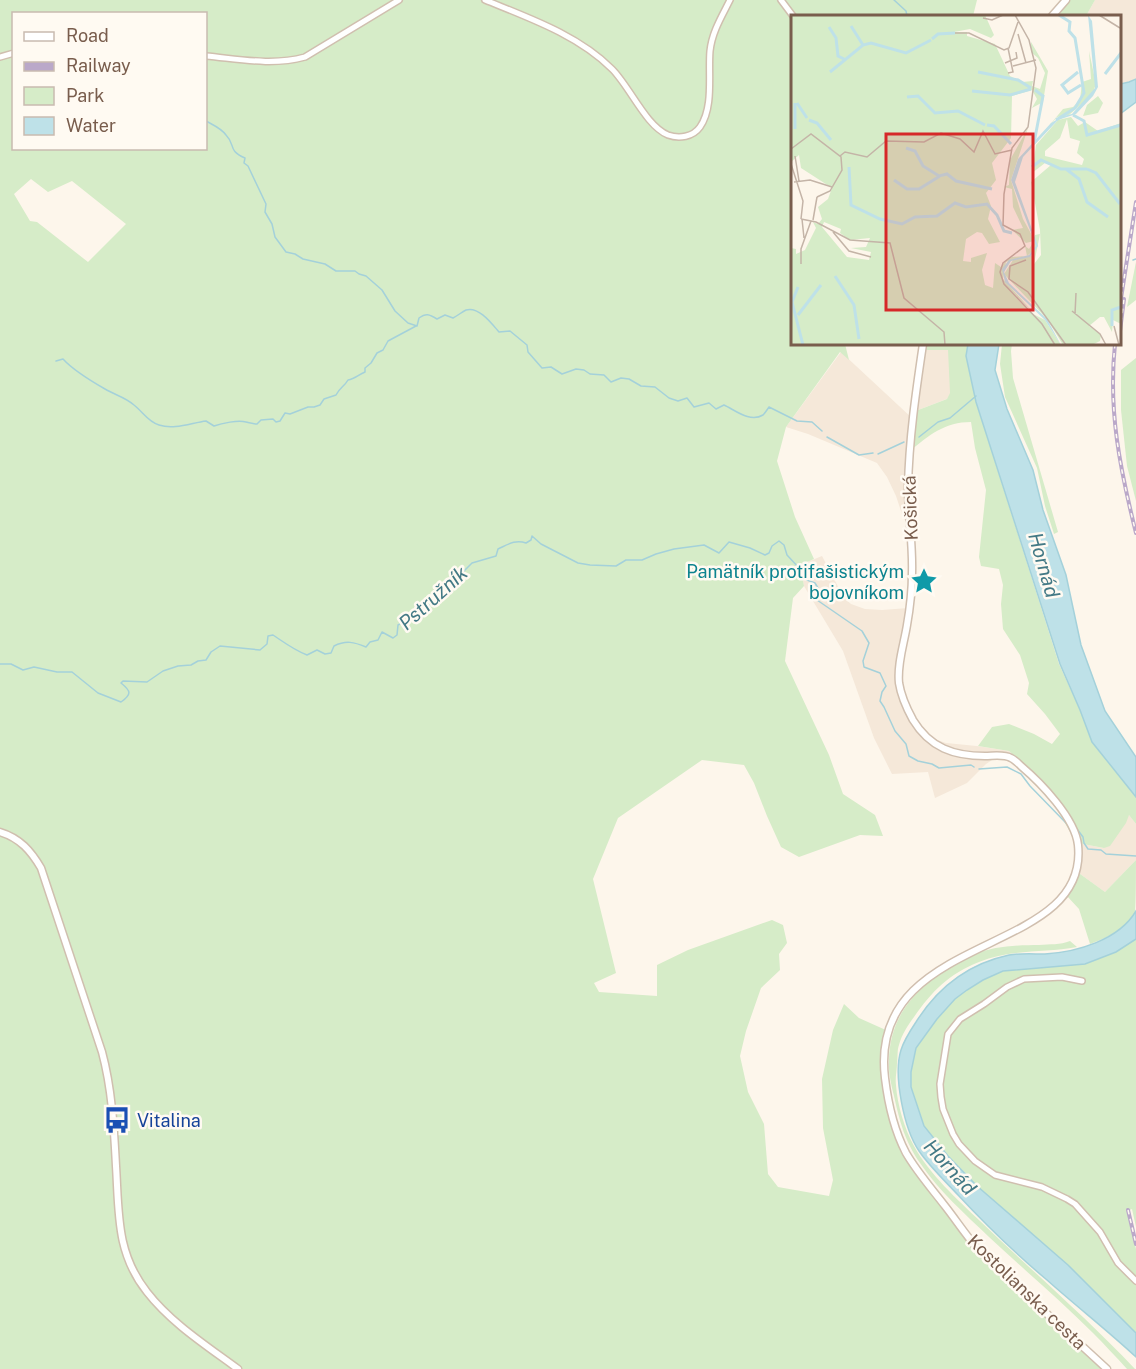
<svg xmlns="http://www.w3.org/2000/svg" width="1136" height="1369" font-family="'Public Sans',sans-serif">
<rect width="100%" height="100%" fill="#fdf6eb"/>
<!-- residential -->
<g fill="#f5e8d9">
<polygon points="1095,0 1136,0 1136,79 1129,82 1120,84 1120,16 1086,16"/>
<polygon points="921,350 949,350 957,395 913,412"/>
<polygon points="841,352 913,419 908,520 904,520 896,496 887,477 877,463 808,434 786,427"/>
<polygon points="822,556 844,598 851,604 865,609 882,610 908,608 900,686 901,701 929,737 946,743 977,746 1009,751 1016,757 1010,758 998,756 986,764 967,783 935,798 928,772 892,774 874,738 843,651 804,586 800,565"/>
<polygon points="1129,815 1136,824 1136,860 1105,892 1076,871 1078,853 1073,837 1083,844 1104,848"/>
</g>
<!-- green -->
<g fill="#d6ecc8" fill-rule="evenodd">
<path d="M0 0H977L973 16H792V344H845L849 360 840 352 786 427 777 461 795 517 814 559 800 565 804 586 793 598 785 661 829 755 843 794 875 815 883 836 860 835 799 857 781 847 767 816 754 783 744 765 702 760 618 818 593 879 616 973 594 983 599 992 657 996V965L688 950 772 920 783 925 787 943 779 954 780 970 761 988 746 1031 740 1056 748 1092 764 1124 768 1174 778 1187 829 1196 833 1180 823 1128 822 1079 833 1030 844 1004 859 1018 888 1031 883 1060 886 1087 892 1117 907 1155 955 1220 1039 1307 1107 1369H0ZM14 14H206V148H14ZM31 179 48 192 72 181 126 224 88 262 37 222 30 221 14 194Z"/>
<polygon points="1065,0 1095,0 1086,16 1053,16"/>
<polygon points="1136,262 1136,300 1127,307"/>
<path d="M922 344H968L966 356 976 402 1059 664 1080 710 1092 742 1136 797V824L1129 815 1126 823 1110 846 1104 848 1083 844 1073 837 1047 792 1025 765 1009 751 978 746 992 727 1009 724 1034 734 1052 744 1060 734 1045 714 1027 694 1029 683 1020 655 1003 629 1001 604 1003 585 999 569 981 566 979 557 986 490 975 448 971 422C945 422 929 435 910 451L913 412 947 399 950 393 948 350H921Z"/>
<polygon points="1002,344 1012,344 1011,351 1013,378 1058,532 1054,534 1045,506 1037,468 1005,397 1000,364"/>
<polygon points="1136,358 1136,501 1127,466 1121,410 1121,370"/>
<path d="M1136 860C1136 871 1136 904 1135 912 1130 927 1104 939 1090 944L1079 909 1067 896 1076 871 1105 892Z"/>
<polygon points="1136,939 1136,1227 1132,1209 1127,1211 1136,1249 1136,1333 1068,1265 977,1186 948,1156 924,1126 911,1087 911,1072 916,1048 937,1019 955,999 967,990 983,980 1003,971 1116,952"/>
<path d="M1070 941 1077 947C1044 953 1011 949 979 962 949 974 932 991 914 1017 908 1025 902 1034 899 1045 897 1050 898 1057 897 1063 897 1070 895 1078 896 1085 897 1104 905 1130 914 1146 929 1174 958 1200 980 1221 1032 1271 1086 1317 1135 1369H1127C1116 1357 1104 1344 1093 1333 1059 1299 1023 1269 989 1237 965 1214 939 1191 920 1163 905 1141 900 1123 894 1096 891 1084 888 1072 889 1060 890 1005 930 976 976 954 993 946 1020 945 1039 945 1050 944 1060 945 1070 941Z"/>
</g>
<!-- water -->
<g fill="#bee1e8" stroke="#a4d1da" stroke-width="1.5">
<polygon points="1136,79 1136,102 1120,114 1120,84 1129,82"/>
<polygon points="968,344 999,344 995,370 1007,409 1033,470 1043,510 1066,575 1081,645 1105,711 1136,757 1136,797 1092,742 1080,710 1060,664 976,402 966,356"/>
<path d="M1136 911V939L1116 952 1085 964 1003 971 983 980 967 990 955 999 937 1019 916 1048 911 1072V1087L924 1126 948 1156 977 1186 1068 1265 1136 1333V1357C1107 1330 1076 1306 1047 1280 1016 1254 986 1225 958 1195 945 1181 930 1167 919 1151 904 1129 893 1075 901 1050 904 1040 910 1031 916 1022 938 987 967 964 1009 955 1020 953 1033 954 1045 954 1077 952 1119 940 1136 911Z"/>
</g>
<g fill="none" stroke-linecap="round" stroke-linejoin="round">
<!-- stream -->
<g stroke="#a4d1da" stroke-width="1.5">
<polyline points="894,0 906,11 907,16"/>
<path d="M206 121C213 125 221 128 226 135 236 145 227 150 245 158L244 163 248 166 266 204 265 212 272 224 275 237 286 252 295 254 303 259 325 264 336 271H355L359 274 366 276 382 290 395 311 408 323 417 326 419 318C426 313 429 314 437 319L445 315 453 318C457 316 462 312 466 310 479 306 492 324 499 332L510 331 527 345 528 352 542 368 551 367 562 374 576 369 584 370 590 374 604 375 611 382 621 378 629 379 641 386 655 387 669 398 678 401 687 398 694 407 709 403 716 409 724 405C735 410 750 423 763 415 765 413 767 410 769 407L797 421 812 422 822 431"/>
<polyline points="1133,260 1136,259"/>
<path d="M56 361 63 359C74 371 91 381 105 389 115 395 125 397 134 405 143 412 148 422 159 425 174 430 191 423 206 421L214 426C222 423 238 420 246 422 250 423 254 424 257 424L261 420 273 419 276 422 280 421 285 413 290 414 308 407H314L320 405 324 399 336 395C340 387 344 387 348 380 355 379 358 375 365 372V368L371 363 377 353 383 350 388 341 416 326"/>
<polyline points="827,437 859,455 873,453"/>
<polyline points="919,437 938,422 950,418 976,396"/>
<polyline points="878,454 904,442"/>
<path d="M0 664H11L23 670 34 667 57 672H72L98 693 121 702C132 694 131 691 121 683L123 681 147 682 163 671 178 666 191 665 198 661 206 660 211 652 220 646 260 650 267 644 268 636 273 635C285 643 294 650 307 655L317 650 325 654 331 653 334 646C346 640 354 642 366 647L370 642 378 640 382 632 393 638 397 635 398 625 414 617 418 613H422L424 608 430 605V597L441 591 459 576 472 563 496 556 498 549C507 545 515 539 526 543L531 540 532 536 541 544 578 563 590 565 616 566 626 560H642L656 554 674 549 704 545 719 553 729 542 750 548 765 555 769 553 772 546 779 541 784 545 787 555 800 569 807 580 815 583 818 588V593L816 596 817 600 862 631 869 643 863 661 864 667 880 673 886 686 882 692 880 701 884 707 895 731 906 744 909 756 918 761 932 764 939 768 971 765 974 767"/>
<polyline points="979,769 1007,767 1021,774 1030,786 1066,823"/>
<polyline points="1074,825 1083,837 1084,843 1088,849 1101,850 1106,854 1136,856"/>
</g>
<defs>
<g id="minor">
<path d="M485 0C529 18 578 35 612 69 630 87 646 126 668 135 679 139 693 137 700 127 714 107 708 74 710 51 712 32 722 16 730 0"/>
<polyline points="781,0 793,16"/>
<path d="M206 56C239 59 272 66 305 57L399 0"/>
<polyline points="0,57 14,53"/>
<polyline points="1082,981 1062,977 1024,979 1007,987 984,1004 960,1019 948,1034 940,1084 941,1097 943,1109 953,1134 959,1144 975,1161 995,1175 1042,1187 1067,1199 1075,1204 1100,1232 1118,1263 1136,1281"/>
</g>
<g id="tertiary">
<polyline points="1052,16 1066,0"/>
<path d="M923 344C916 391 909 439 908 487 908 516 913 544 912 573 912 590 910 608 907 625 904 644 897 664 899 683 901 696 907 709 913 720 930 748 954 756 985 756 993 756 1004 754 1011 758 1015 760 1018 763 1021 766 1041 783 1075 818 1078 845 1090 959 867 929 885 1078 888 1103 894 1130 906 1153 917 1172 932 1189 945 1206 956 1220 965 1234 977 1248 991 1262 1006 1275 1020 1289 1049 1316 1078 1342 1107 1369"/>
<path d="M0 832C20 838 31 851 41 868L102 1052C112 1089 114 1128 116 1166 119 1213 116 1253 147 1292 171 1323 207 1346 238 1369"/>
</g>
</defs>
<!-- minor casing -->
<use href="#minor" stroke="#d0bfaf" stroke-width="8"/>
<!-- tertiary casing -->
<use href="#tertiary" stroke="#d0bfaf" stroke-width="9"/>
<!-- minor -->
<use href="#minor" stroke="#fff" stroke-width="5"/>
<!-- tertiary -->
<use href="#tertiary" stroke="#fff" stroke-width="6"/>
<defs>
<g id="rail">
<polyline points="1120,305 1136,202"/>
<polyline points="1120,331 1124,299"/>
<path d="M1115 344C1108 410 1120 469 1136 533"/>
<polyline points="1128,1210 1136,1244"/>
</g>
</defs>
<!-- rail casing -->
<use href="#rail" stroke="#baa8c9" stroke-width="4"/>
<!-- rail -->
<use href="#rail" stroke="#fffaf2" stroke-width="1.5" stroke-dasharray="4.5" stroke-linecap="butt"/>
</g>
<!-- icons -->
<defs>
<symbol id="sight-bare" viewBox="-9 -9 18 18"><path d="M0-6L1.8-2.2L6-1.7L2.9 1.2L3.7 5.4L0 3.3L-3.7 5.4L-2.9 1.2L-6-1.7L-1.8-2.2Z" fill="#0f9aa8" stroke="#fffaf2" stroke-width="2.5" paint-order="stroke"/></symbol>
<symbol id="bus-bare" viewBox="-9 -9 18 18"><path d="M-5-6H5V4H4V6H2V4H-2V6H-4V4H-5ZM-3.5-4V0h7V-4ZM-3.5 1.2v1.5H-2V1.2ZM2 1.2v1.5H3.5V1.2Z" fill="#1a4fb4" stroke="#fffaf2" stroke-width="2.5" paint-order="stroke"/></symbol>
</defs>
<g fill-rule="evenodd">
<use href="#sight-bare" x="905" y="562" width="38" height="38"/>
<use href="#bus-bare" x="98" y="1101" width="38" height="38"/>
</g>
<g text-anchor="middle" dominant-baseline="central" stroke-width="5" stroke-linejoin="round" paint-order="stroke">
<!-- street labels -->
<g font-size="18" fill="#795d4d" stroke="#fffaf2">
<text transform="translate(910 508) rotate(-92)">Košická</text>
<text transform="translate(1027 1292) rotate(44)">Kostolianska cesta</text>
</g>
<!-- culture labels -->
<g font-size="18" fill="#0d838f" stroke="#fffaf2" text-anchor="end">
<text x="904" y="571">Pamätník protifašistickým<tspan x="904" dy="21">bojovníkom</tspan></text>
</g>
<!-- transit labels -->
<g font-size="18" fill="#164399" stroke="#fffaf2" text-anchor="start">
<text x="137" y="1120">Vitalina</text>
</g>
<!-- water labels -->
<g font-size="20" font-style="italic" fill="#437985" stroke="#fffaf2">
<text transform="translate(1044 565) rotate(74)">Hornád</text>
<text transform="translate(433 598) rotate(-42)">Pstružník</text>
<text transform="translate(950 1167) rotate(48)">Hornád</text>
</g>
</g>
<!-- overview -->
<g transform="translate(791 15)">
<rect width="330" height="330" fill="#fdf6eb"/>
<path d="M0 0H194L203 20 200 23 179 14 163 17H176V21L204 29 219 61 231 67 242 66 241 71 249 74 254 58 247 43 240 37V27L257 56 252 87 241 93 246 84 241 75 221 81 220 123 201 148 205 165 195 178 200 191 197 204 209 227 198 229 191 218 186 217 175 224 172 246 180 247V243L196 238 191 255 194 270 202 273 204 248 210 252 214 247 221 242 234 241 215 247 212 264 242 297 216 272 229 287 242 299 254 305 270 330H0V233L5 234V239L14 235 25 213 22 207 27 209 31 204 27 192 37 184 41 173 10 153 8 140 0 147ZM33 207 50 214 49 218 59 225 79 223 75 232 60 233 80 237 78 245 56 242 31 212ZM298 36 305 69 301 80 278 100 266 102 247 124 272 94 282 92 289 85 291 67 300 64ZM307 81 312 88 307 98 292 101 296 90ZM280 102 287 111 294 107 307 116 330 108V309L322 305 321 317 313 302H309L298 311 310 320 309 326 301 330H272L256 304 213 259 222 245 242 240 244 220 249 219 243 249 250 240 249 215 240 167 260 150 254 148 241 158 245 130 267 105ZM276 104 279 123 289 126 286 138 293 144 291 150 254 141V136L269 123ZM237 113 220 165 232 204 243 224V235L236 241 234 231 238 234 243 226 235 228 221 215 232 213 222 192 221 174 213 172 218 170 219 145Z" fill="#d6ecc8" fill-rule="evenodd"/>
<path d="M297 0 301 6 307 72 302 81 285 99 267 105 232 142 224 167 247 231 239 242 220 246 213 257 218 268 256 304 270 330 254 305 214 267 211 254 218 245 238 240 245 231 220 165 227 144 260 108 272 101 281 99 304 73Z" fill="#bee1e8"/>
<path fill="none" stroke="#bee1e8" stroke-width="3" d="M60 11 72 30M38 12 45 23 47 41 53 44M141 24 147 19 164 18M39 57 72 30 80 28 115 38 140 25M187 57 227 65 240 73M287 57 271 70 277 78 290 70M314 59 330 38M181 76 219 80 240 74M116 82 127 81 144 98 167 96 194 110M6 88 16 103M282 100 293 106 296 120 330 110M18 105 26 108 40 125M265 105 284 93 293 78 284 23 278 16 279 7 268 0M196 110 203 111 220 129M4 114V88M243 128 252 81 244 75M115 133 124 136 132 151 148 161 156 159 165 166 201 174M58 152 60 190 89 204 111 209 124 202 146 201 164 188 175 192 196 189 206 200 213 216 221 218M241 152 250 145 270 154H296M275 154 288 164 296 187 317 202M296 154 305 158 329 189M103 165 116 174H128L149 161M44 261 63 290 68 324M7 272 1 287 12 330M7 300 30 270M321 311V295L330 292"/>
<path fill="none" stroke="#c4b4a7" stroke-width="1.5" d="M224 0 238 25 245 53 237 112 221 133 213 179 212 210 229 219 234 231 212 248 209 257 213 269 251 309 264 330M308 0 329 13M192 3 201 5 212 0M164 18H178L213 35 218 33 227 7M227 19 235 48M214 48 226 43 225 37M222 51 245 45M217 58 222 57 217 33M0 134 20 119 50 142 51 155 39 176 26 182M4 141 8 166M49 141 54 137 76 142 95 126 133 127 150 118 169 124 183 137 192 116 204 139 221 135M0 149 12 186 10 204M3 167 19 165 41 172M10 204 25 207 59 225 99 228 113 283 153 317 154 330M11 204 13 223M22 205 26 182M42 217 58 236 80 242M235 245 219 251 218 264 237 277 275 330M10 249V234L20 206M281 296 309 319 315 330M284 299 285 278M323 311 328 330"/>
<path fill="#d62828" fill-opacity="0.15" stroke="#d62828" stroke-width="3" d="M95 119H242V295H95Z"/>
<rect width="330" height="330" fill="none" stroke="#795d4d" stroke-width="3"/>
</g>
<!-- legend -->
<rect x="12" y="12" width="195" height="138" fill="#fffaf2" stroke="#c9bbb0" stroke-width="1.5"/>
<rect x="24" y="32" width="30" height="9" fill="#ffffff" stroke="#c9bbb0" stroke-width="1.5"/>
<text x="66" y="42" font-size="18" fill="#795d4d">Road</text>
<rect x="24" y="62" width="30" height="9" fill="#baa8c9" stroke="#c9bbb0" stroke-width="1.5"/>
<text x="66" y="72" font-size="18" fill="#795d4d">Railway</text>
<rect x="24" y="87" width="30" height="18" fill="#d6ecc8" stroke="#c9bbb0" stroke-width="1.5"/>
<text x="66" y="102" font-size="18" fill="#795d4d">Park</text>
<rect x="24" y="117" width="30" height="18" fill="#bee1e8" stroke="#c9bbb0" stroke-width="1.5"/>
<text x="66" y="132" font-size="18" fill="#795d4d">Water</text>
</svg>
